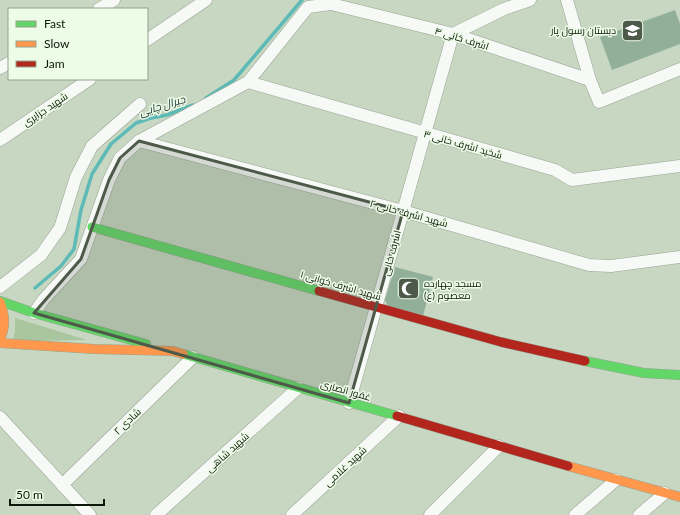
<svg xmlns="http://www.w3.org/2000/svg" width="680" height="515" font-family="Lato,Cairo,sans-serif">
<rect width="100%" height="100%" fill="#c7d7c1"/>
<!-- green -->
<polygon fill="#a9c69f" points="15,318 87,340 13,341 15,331"/>
<g fill="none" stroke-linecap="round" stroke-linejoin="round">
<!-- stream -->
<g stroke="#5dbab6" stroke-width="3.5">
<polyline points="206,98 234,80 302,0"/>
<polyline points="35,288 61,266 74,249 81,210 92,174 111,144 136,123 151,118 167,115 193,105"/>
</g>
</g>
<!-- building -->
<g fill="#92af9a">
<polygon points="675,10 680,24 680,44 612,70 600,37"/>
<polygon points="395,267 433,277 423,316 388,306 385,300"/>
</g>
<g fill="none" stroke-linecap="round" stroke-linejoin="round">
<defs>
<g id="street">
<polyline points="567,0 590,80 599,102 680,69"/>
<polyline points="331,4 453,34 590,80"/>
<polyline points="99,9 114,0"/>
<polyline points="453,34 504,9 530,0"/>
<polyline points="147,40 206,0"/>
<polyline points="0,68 9,63"/>
<polyline points="248,82 555,170 572,180 680,166"/>
<polyline points="0,140 90,79"/>
<polyline points="139,141 403,211 589,265 611,266 680,257"/>
<polyline points="0,287 41,255 60,228 76,177 92,146 140,104"/>
<polyline points="34,313 44,299 81,259 109,180 120,158 139,141 248,82 308,7 331,4 330,0"/>
<polyline points="349,403 453,34"/>
<polyline points="0,417 90,515"/>
<polyline points="62,485 193,357"/>
<polyline points="156,515 298,388"/>
<polyline points="292,515 399,416"/>
<polyline points="430,515 499,446"/>
<polyline points="575,515 616,480"/>
<polyline points="639,515 665,493"/>
</g>
<g id="fast">
<polyline points="92,227 319,291"/>
<polyline points="0,301 34,313 146,344"/>
<polyline points="183,354 397,416"/>
<polyline points="585,361 644,373 680,375"/>
</g>
<g id="slow">
<path d="M0 302C5 315 6 327 0 339"/>
<polyline points="0,343 94,349 173,351 183,354"/>
<polyline points="568,466 680,497"/>
</g>
<g id="jam">
<polyline points="319,291 501,342 585,361"/>
<polyline points="397,416 568,466"/>
</g>
</defs>
<!-- street casing -->
<use href="#street" stroke="#97a493" stroke-width="13"/>
<!-- fast casing -->
<use href="#fast" stroke="#97a493" stroke-width="10"/>
<!-- slow casing -->
<use href="#slow" stroke="#97a493" stroke-width="10"/>
<!-- jam casing -->
<use href="#jam" stroke="#97a493" stroke-width="10"/>
<!-- street -->
<use href="#street" stroke="#f7f9f6" stroke-width="12"/>
<!-- fast -->
<use href="#fast" stroke="#63d668" stroke-width="9"/>
<!-- slow -->
<use href="#slow" stroke="#ff974d" stroke-width="9"/>
<!-- jam -->
<use href="#jam" stroke="#b3261e" stroke-width="9"/>
</g>
<!-- marked area -->
<path fill="#4e5a49" fill-opacity="0.2" stroke="#4e5a49" stroke-width="3" stroke-linejoin="round" d="M139 141 403 211 349 403 34 313 81 259 109 180 120 158Z"/>
<!-- icons -->
<defs>
<symbol id="school-square" viewBox="-11 -11 22 22"><rect x="-9" y="-9" width="18" height="18" rx="4" fill="#4e5a49" stroke="#ecfce7"/><path d="M0-5L7-2L0 1L-7-2ZM-4 1L0 2.5L4 1V4Q0 6-4 4Z" fill="#fff"/></symbol>
<symbol id="mosque-square" viewBox="-11 -11 22 22"><rect x="-9" y="-9" width="18" height="18" rx="4" fill="#4e5a49" stroke="#ecfce7"/><path d="M3.5-4.9A6 6 0 1 0 3.5 4.9A5 5 0 1 1 3.5-4.9Z" fill="#fff"/></symbol>
</defs>
<g fill-rule="evenodd">
<use href="#school-square" x="620" y="18" width="25" height="25"/>
<use href="#mosque-square" x="396" y="276" width="25" height="25"/>
</g>
<g text-anchor="middle" dominant-baseline="central" stroke-width="3" stroke-linejoin="round" paint-order="stroke">
<!-- poi labels -->
<g font-size="10" fill="#0d1709" stroke="#ecfce7" text-anchor="end">
<text x="616" y="30">دبستان رسول پار</text>
<text x="424" y="283" text-anchor="start">مسجد چهارده<tspan x="424" dy="12">معصوم (ع)</tspan></text>
</g>
<!-- street labels -->
<g font-size="10" fill="#0d1709" stroke="#ecfce7">
<text transform="translate(462 38) rotate(17)">اشرف خانی ۴</text>
<text transform="translate(45 109) rotate(-34)">شهید جزایری</text>
<text transform="translate(463 144) rotate(16)">شخید اشرف خانی ۳</text>
<text transform="translate(409 213) rotate(15)">شهید اشرف خانی ۲</text>
<text transform="translate(391 253) rotate(-75)">اشرف خانی</text>
<text transform="translate(341 285) rotate(16)">شهید اشرف خوانی ۱</text>
<text transform="translate(346 390) rotate(16)">غفور انصاری</text>
<text transform="translate(127 421) rotate(-44)">شادی ۲</text>
<text transform="translate(227 452) rotate(-42)">شهید شاهی</text>
<text transform="translate(345 466) rotate(-43)">شهید غلامی</text>
</g>
<!-- water labels -->
<g font-size="11" font-style="italic" fill="#213b3c" stroke="#ecfce7">
<text transform="translate(162 105) rotate(-17)">جیرال چایی</text>
</g>
</g>
<!-- legend -->
<rect x="8" y="8" width="140" height="72" fill="#ecfce7" stroke="#93a08e"/>
<rect x="16" y="21" width="20" height="6" fill="#63d668" stroke="#93a08e"/>
<text x="44" y="28" font-size="12" fill="#0d1709">Fast</text>
<rect x="16" y="41" width="20" height="6" fill="#ff974d" stroke="#93a08e"/>
<text x="44" y="48" font-size="12" fill="#0d1709">Slow</text>
<rect x="16" y="61" width="20" height="6" fill="#b3261e" stroke="#93a08e"/>
<text x="44" y="68" font-size="12" fill="#0d1709">Jam</text>
<!-- scale -->
<path d="M10 499v6h94v-6" fill="none" stroke="#0d1709" stroke-width="2"/>
<text x="16" y="499" font-size="12" fill="#0d1709" stroke="#ecfce7" stroke-width="3" paint-order="stroke">50 m</text>
</svg>
